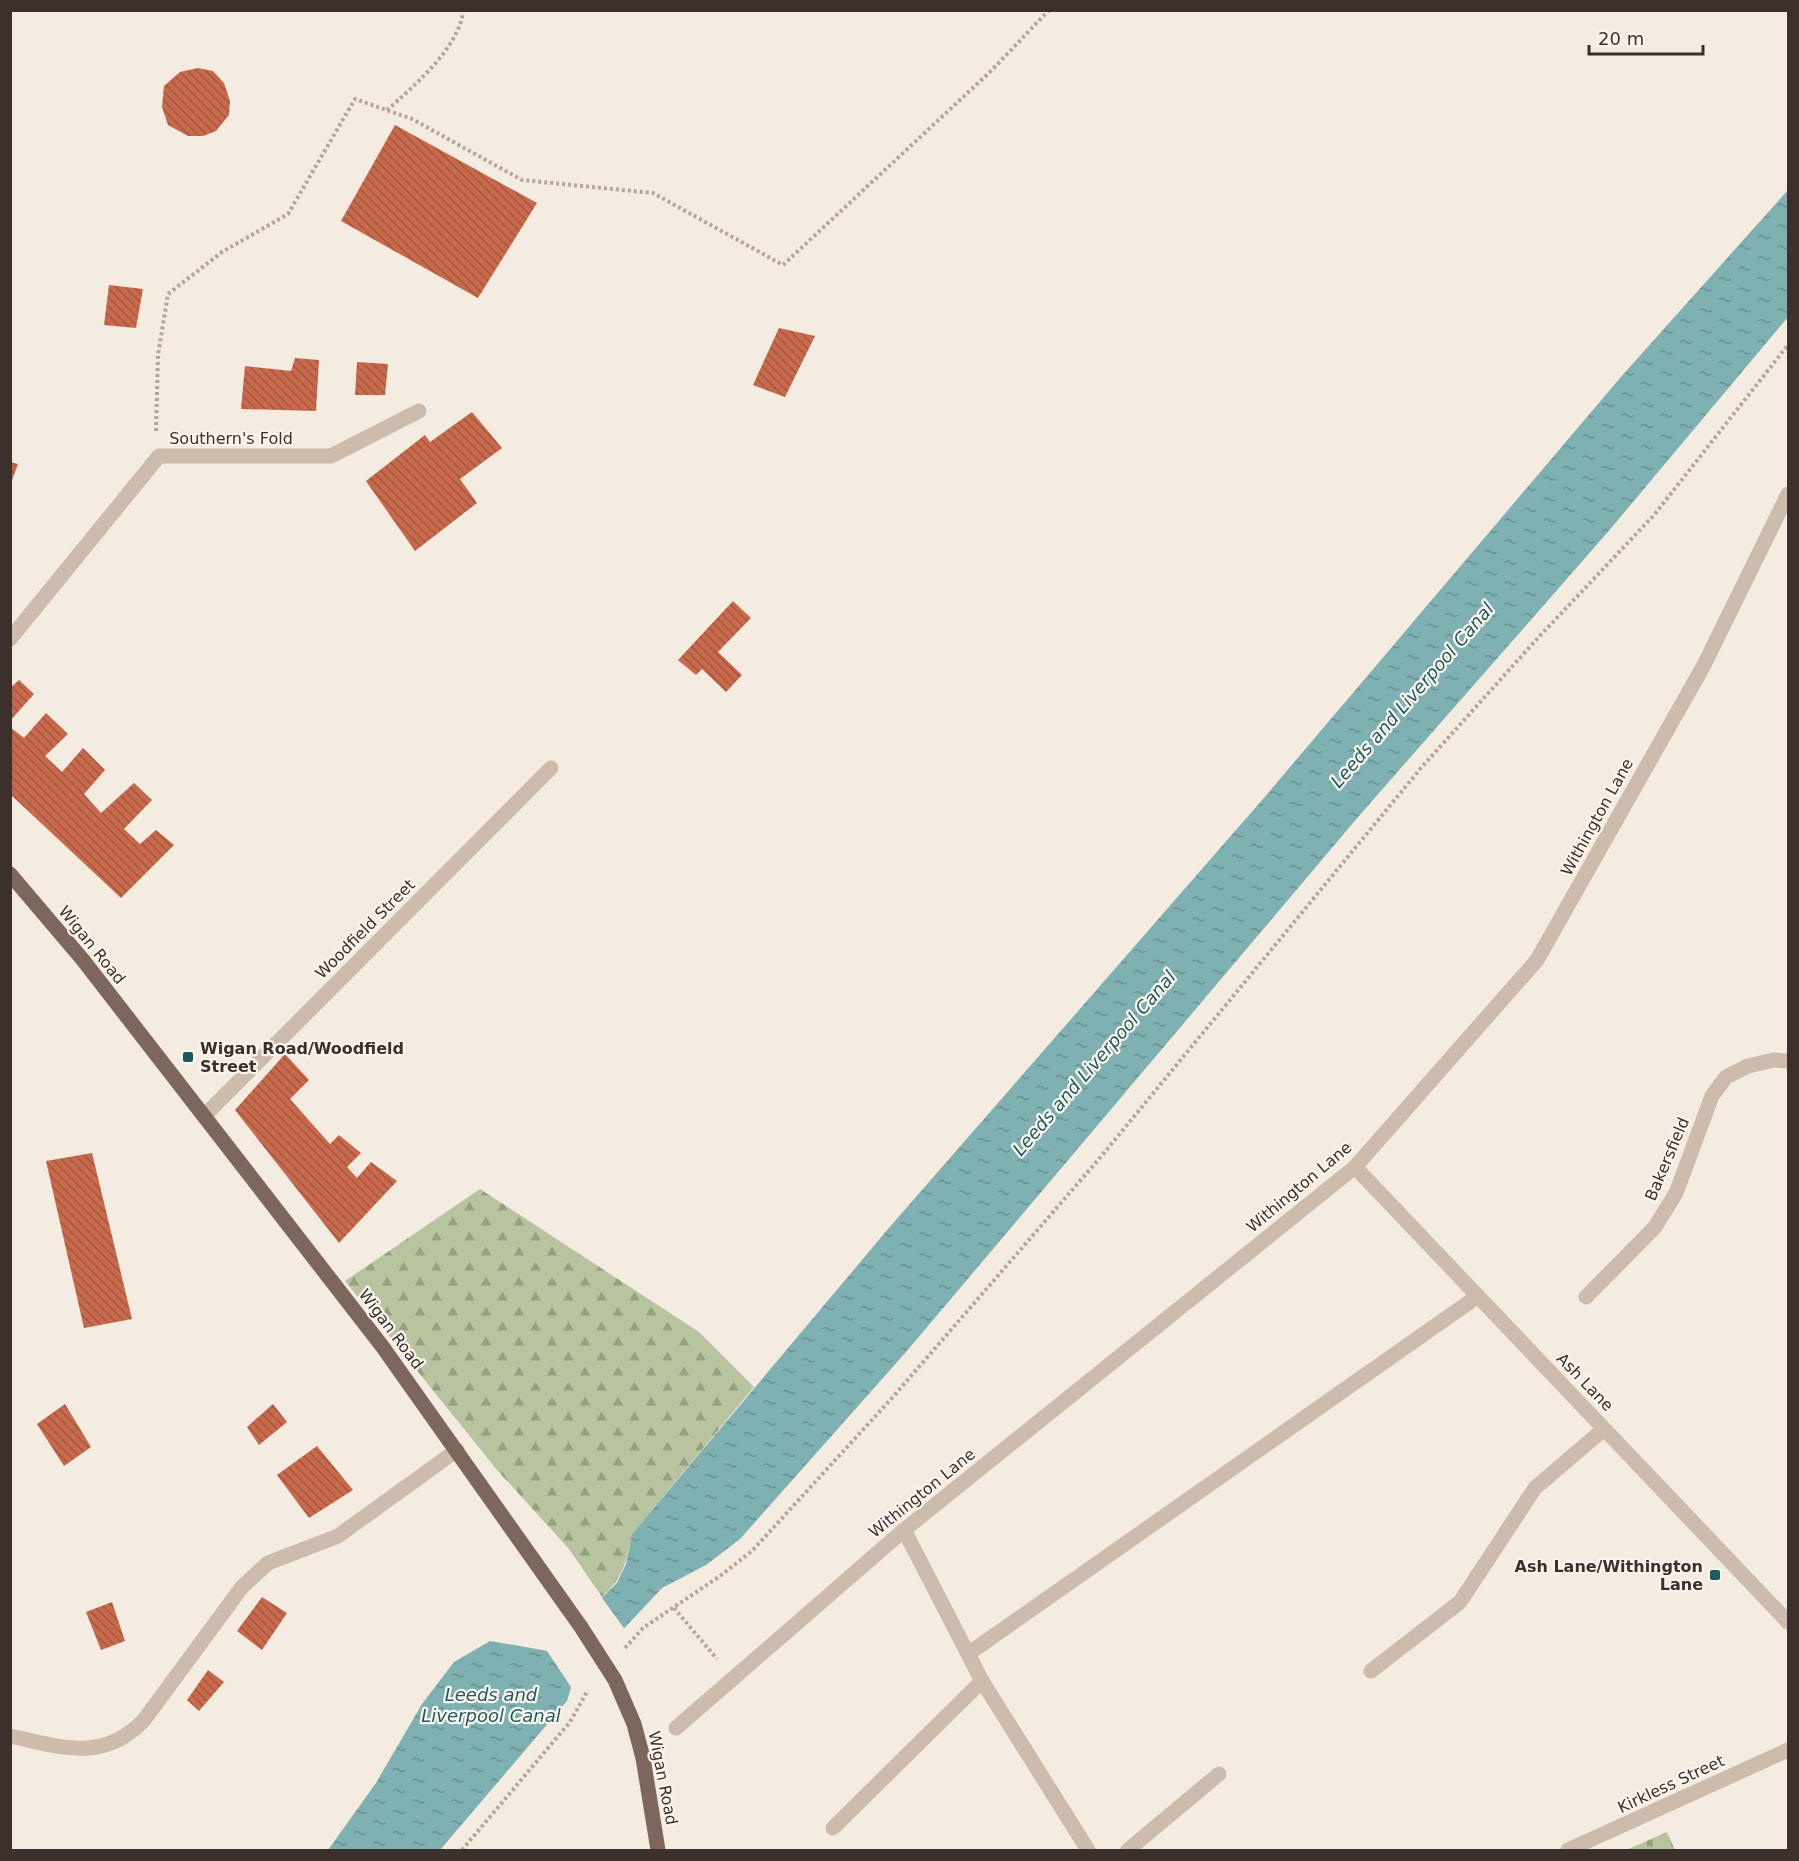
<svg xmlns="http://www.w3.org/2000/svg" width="1799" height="1861" font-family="'DejaVu Sans',sans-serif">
<defs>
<pattern id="forest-firs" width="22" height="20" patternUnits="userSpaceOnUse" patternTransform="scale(1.5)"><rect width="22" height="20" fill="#b8c4a0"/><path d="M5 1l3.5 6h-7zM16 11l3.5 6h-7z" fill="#97a083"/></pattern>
<pattern id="cemetery-stones" width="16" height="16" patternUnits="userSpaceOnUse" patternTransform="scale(1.5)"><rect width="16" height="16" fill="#b8c4a0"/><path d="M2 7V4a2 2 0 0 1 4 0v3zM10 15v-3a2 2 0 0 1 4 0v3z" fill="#97a083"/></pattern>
<pattern id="water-ripples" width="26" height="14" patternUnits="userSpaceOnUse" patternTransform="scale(1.5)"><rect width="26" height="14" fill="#7fb0b2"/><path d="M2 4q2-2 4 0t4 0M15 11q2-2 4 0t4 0" fill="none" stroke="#699091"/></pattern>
<pattern id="building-back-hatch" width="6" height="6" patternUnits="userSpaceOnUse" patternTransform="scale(1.5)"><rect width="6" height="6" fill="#c8694b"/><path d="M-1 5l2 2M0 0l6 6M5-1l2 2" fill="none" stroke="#a4573f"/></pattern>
</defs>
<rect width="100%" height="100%" fill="#f4ebe1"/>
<!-- forest -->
<path fill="url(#forest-firs)" d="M480 1189 699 1332 754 1387 632 1534C626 1562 624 1577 602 1597L569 1549 497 1470 345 1281Z"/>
<!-- cemetery -->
<polygon fill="url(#cemetery-stones)" points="1667,1832 1675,1850 1626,1850"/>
<!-- water -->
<polygon fill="url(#water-ripples)" points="1788,190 1788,317 1607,533 1358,817 906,1352 740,1539 706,1565 662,1588 572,1684 567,1701 440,1850 328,1850 376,1783 422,1704 454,1662 490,1641 548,1651 617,1583 626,1564 632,1534 888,1229 1263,799 1620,378"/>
<!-- pier -->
<polygon fill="#f4ebe1" points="600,1595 626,1631 573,1690 545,1648"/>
<!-- building -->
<g fill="url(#building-back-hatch)">
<polygon points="198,68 213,71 224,83 230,101 229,115 216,131 203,136 188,136 168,125 162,107 164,86 180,72"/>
<polygon points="395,125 537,203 478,298 341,221"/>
<polygon points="109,285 143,289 136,328 104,325"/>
<polygon points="779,328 815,336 785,397 753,385"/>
<polygon points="295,358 319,360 316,411 241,409 245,366 291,371"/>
<polygon points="357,362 388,364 385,395 355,395"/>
<polygon points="472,412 502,448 460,479 477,503 415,551 366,481 425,435 430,442"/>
<polygon points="10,462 18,464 11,483 10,483"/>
<polygon points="733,601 751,618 718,652 742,675 726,692 702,669 696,675 678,660"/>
<polygon points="19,680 34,694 10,721 10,688"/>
<polygon points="46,713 68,734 45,756 62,772 83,748 105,770 84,794 101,813 134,783 152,800 124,829 140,844 156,830 174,845 121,898 10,794 10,727 24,738"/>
<polygon points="285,1054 309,1080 290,1099 330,1144 339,1135 361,1153 347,1167 357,1178 371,1162 397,1181 339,1243 235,1110"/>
<polygon points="92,1153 132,1319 84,1328 46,1161"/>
<polygon points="65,1404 91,1447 64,1466 37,1424"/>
<polygon points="273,1404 287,1422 259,1445 247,1427"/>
<polygon points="317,1446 353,1490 309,1518 277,1475"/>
<polygon points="262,1597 287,1613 262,1650 237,1631"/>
<polygon points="112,1602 125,1641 101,1650 86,1612"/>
<polygon points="208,1670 224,1682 199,1711 187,1700"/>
</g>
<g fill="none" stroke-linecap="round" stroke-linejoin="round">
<!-- path -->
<g stroke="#b9a596" stroke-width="4" stroke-dasharray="3 3" stroke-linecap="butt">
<path d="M387 110C412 88 461 46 463 10"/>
<polyline points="156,431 158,355 168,294 222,252 288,214 355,99 412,119 522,180 653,193 783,265 991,71 1049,10"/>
<polyline points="674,1608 717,1659"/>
<polyline points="625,1648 643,1628 720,1576 752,1551 892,1398 1099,1159 1421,768 1536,640 1654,515 1788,345"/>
<polyline points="462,1850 570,1722 588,1690"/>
</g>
<!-- minor -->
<g stroke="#cdbbac" stroke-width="15">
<polyline points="10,639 159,456 331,456 419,411"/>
<polyline points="204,1116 551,768"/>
<polyline points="1355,1167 1788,1622"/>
<polyline points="1586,1297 1655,1227 1676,1193 1712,1096 1726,1077 1748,1066 1774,1060 1788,1061"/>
<polyline points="904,1530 982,1681 1088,1850"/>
<polyline points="968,1654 1478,1296"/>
<polyline points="1371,1671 1460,1602 1535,1488 1604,1429"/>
<polyline points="676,1728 904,1530 1355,1167 1537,960 1704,665 1788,494"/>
<path d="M10 1736C62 1747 103 1763 144 1720L242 1587 268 1563 338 1536 457 1450"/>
<polyline points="833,1828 982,1681"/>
<polyline points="1128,1850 1219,1774"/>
<polyline points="1568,1850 1788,1750"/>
</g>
<!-- major -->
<polyline stroke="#7d675c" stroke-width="15" points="10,874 83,960 382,1346 581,1627 615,1680 634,1724 643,1758 658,1850"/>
</g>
<!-- markers -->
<g fill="#1f5a5e" stroke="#fbf5ee" stroke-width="2">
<rect x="182" y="1051" width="12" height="12" rx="3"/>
<rect x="1709" y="1569" width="12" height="12" rx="3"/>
</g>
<g text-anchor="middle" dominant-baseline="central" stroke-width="4.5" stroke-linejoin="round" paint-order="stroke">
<!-- street labels -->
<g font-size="16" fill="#3b302b" stroke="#fbf5ee">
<text x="231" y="438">Southern's Fold</text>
<text transform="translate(1597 817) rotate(-61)">Withington Lane</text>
<text transform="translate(365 929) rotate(-45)">Woodfield Street</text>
<text transform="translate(92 945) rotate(51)">Wigan Road</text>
<text transform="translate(1667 1159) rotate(-67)">Bakersfield</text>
<text transform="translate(1299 1187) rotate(-40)">Withington Lane</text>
<text transform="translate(391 1329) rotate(53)">Wigan Road</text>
<text transform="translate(1585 1382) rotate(46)">Ash Lane</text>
<text transform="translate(922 1493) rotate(-39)">Withington Lane</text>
<text transform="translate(663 1778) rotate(79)">Wigan Road</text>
<text transform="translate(1671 1784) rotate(-25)">Kirkless Street</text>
</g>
<!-- poi labels -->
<g font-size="16" font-weight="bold" fill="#3b302b" stroke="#fbf5ee" text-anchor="start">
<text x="200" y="1048">Wigan Road/Woodfield<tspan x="200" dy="18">Street</tspan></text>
<text x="1703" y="1566" text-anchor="end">Ash Lane/Withington<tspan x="1703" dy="18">Lane</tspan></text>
</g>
<!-- water labels -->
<g font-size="18" font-style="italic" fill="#1f5a5e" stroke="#fbf5ee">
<text transform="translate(1412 695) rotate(-49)">Leeds and Liverpool Canal</text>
<text transform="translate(1094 1063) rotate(-49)">Leeds and Liverpool Canal</text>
<text x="491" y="1694">Leeds and<tspan x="491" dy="21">Liverpool Canal</tspan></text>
</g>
</g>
<!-- border -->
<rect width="1799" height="1861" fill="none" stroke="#3b302b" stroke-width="24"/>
<!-- scale -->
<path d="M1589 45v9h114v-9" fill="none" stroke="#3b302b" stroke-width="3"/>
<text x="1598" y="45" font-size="18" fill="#3b302b" stroke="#fbf5ee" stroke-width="4.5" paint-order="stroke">20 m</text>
</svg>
